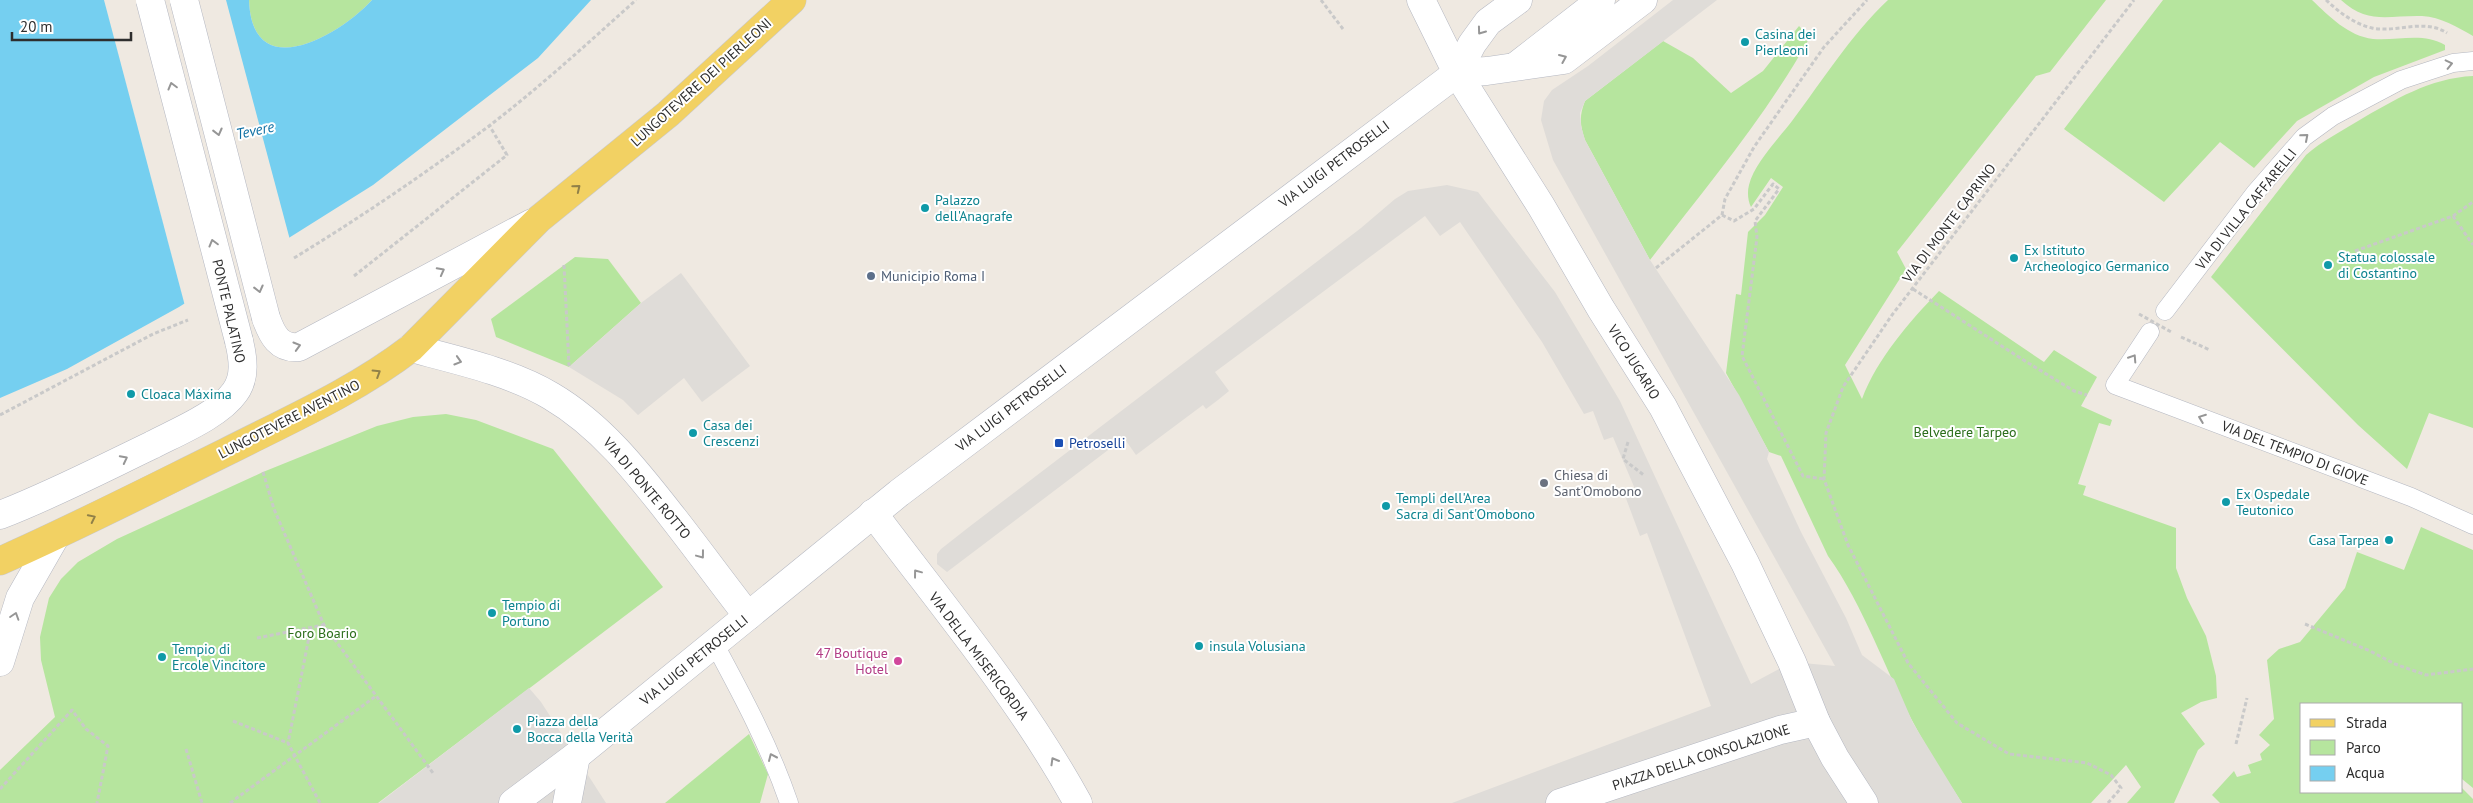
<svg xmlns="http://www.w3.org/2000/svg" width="2473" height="803" font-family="'PT Sans',sans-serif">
<rect width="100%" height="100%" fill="#efe9e1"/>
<!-- green -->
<g fill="#b6e59e">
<path d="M249 0H372C339 36 252 86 249 0Z"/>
<path d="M1888 0H2106L2050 72 2036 76 1897 252 1906 269 1845 365 1862 399C1877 359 1909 322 1939 291L2044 362 2054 350 2097 377 2081 406 2112 420 2110 426 2099 423 2078 484 2086 486 2083 495 2176 528V568L2187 598 2206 636 2216 676 2217 698 2201 702 2181 713 2205 744 2198 750 2174 803H2127L2141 787 2126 765 2091 803H1962C1945 777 1928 751 1914 724 1885 670 1864 606 1828 556L1781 456 1769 452 1726 373 1736 294 1741 295 1748 232 1765 215 1783 187 1771 178 1751 207C1748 201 1747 192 1749 185 1754 164 1779 138 1792 121 1823 80 1850 36 1888 0Z"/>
<path d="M2163 0H2312C2329 16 2348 36 2373 39 2398 41 2423 32 2445 45V50L2374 77 2297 121 2254 168 2220 142 2164 202 2064 129Z"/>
<path d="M2341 0H2473V36C2457 27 2441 17 2422 16 2389 15 2368 25 2341 0Z"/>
<path d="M1799 26 1810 37C1765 118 1706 187 1650 260L1585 140C1580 125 1579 116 1585 101L1663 41 1693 58 1731 93 1763 71Z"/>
<path d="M2473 76V428L2429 413 2407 469 2358 425 2211 277 2306 155C2322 141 2340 132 2358 121 2394 100 2430 78 2473 76Z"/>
<polygon points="575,257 608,259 641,303 569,367 496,337 491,319"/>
<polygon points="446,414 476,420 553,449 663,587 378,803 0,803 0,770 55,717 41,660 40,637 49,598 61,579 78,562 117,539 263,472 377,426 413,417"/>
<polygon points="2421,527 2473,550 2473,788 2462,779 2462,704 2302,704 2302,792 2462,792 2462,788 2473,799 2473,803 2220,803 2212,795 2234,771 2237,777 2251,773 2248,765 2262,760 2260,754 2270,745 2259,735 2274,719 2267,660 2279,649 2300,642 2345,588 2357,552 2404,570"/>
<polygon points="749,734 768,774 760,803 665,803"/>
</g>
<!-- plaza -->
<g fill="#dfdcd8">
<polygon points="1673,0 1717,0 1585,101 1580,113 1581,126 1585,140 1650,260 1739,395 1769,452 1767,459 1801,532 1846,618 1862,655 1894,679 1913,723 1962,803 1452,803 1711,706 1647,533 1640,536 1624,493 1635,489 1613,437 1604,440 1593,411 1584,414 1542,342 1460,222 1440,236 1425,216 1215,372 1229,391 1218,400 1206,409 1203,405 1136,455 1124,438 947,572 937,564 937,554 941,549 969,527 1361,228 1395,199 1408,191 1447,185 1478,192 1555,292 1620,401 1751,684 1792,662 1835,666 1553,160 1541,120 1544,101 1552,90 1588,66"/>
<polygon points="681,273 750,366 702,402 684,378 638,415 623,400 569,367 641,303"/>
<polygon points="529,688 541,702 606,803 379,803"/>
</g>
<!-- water -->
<path fill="#75cff0" d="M0 0H249C252 86 339 36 372 0H591L538 58 373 185 179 307 67 369 0 398Z"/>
<!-- pier -->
<polygon fill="#efe9e1" points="104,0 226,0 290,240 185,306"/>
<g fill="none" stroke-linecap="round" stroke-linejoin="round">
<defs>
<g id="service">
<polyline points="2165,311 2255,193 2304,137 2333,116 2401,80 2453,63 2473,61"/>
<polyline points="2150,332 2115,385 2411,497 2473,525"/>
<path d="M714 643C742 695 770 747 789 803"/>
</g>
<g id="minor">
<polyline points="1457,73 1541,206 1601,309 1663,407 1745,563 1792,662 1816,722 1835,758 1864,803"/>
<path d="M411 348C456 360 511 372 551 396 602 426 638 473 674 519 699 551 723 584 748 616"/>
<path d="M873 513C944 608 1021 699 1078 803"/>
<polyline points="1560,803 1780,730 1816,722"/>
</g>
<g id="tertiary">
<polyline points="1516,66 1601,0"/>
<polyline points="1457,73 1487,71 1564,60 1643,0"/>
<polyline points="1457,73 1472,44 1488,22 1518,0"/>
<polyline points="567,803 576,756"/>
</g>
<g id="secondary">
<path d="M266 318C272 335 279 349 299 347L532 223"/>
<path d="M0 515C52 495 102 469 152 445 177 432 219 415 235 392 246 377 243 358 239 341"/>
<polyline points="0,662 20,598 55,537"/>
<polyline points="513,803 576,756 899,493 1457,73 1421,0"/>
</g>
<path id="primary" d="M0 561C77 527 151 489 226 452 289 420 355 391 411 348L539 219 668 114 792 0"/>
</defs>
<!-- service casing -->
<use href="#service" stroke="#b4b7c1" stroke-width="19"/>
<!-- minor casing -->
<use href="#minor" stroke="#b4b7c1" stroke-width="29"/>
<!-- tertiary casing -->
<use href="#tertiary" stroke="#b4b7c1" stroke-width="29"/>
<!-- secondary casing -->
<use href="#secondary" stroke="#b4b7c1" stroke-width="29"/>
<!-- primary casing -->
<use href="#primary" stroke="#c9c9c9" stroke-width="29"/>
<!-- path -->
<g stroke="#c9c9c9" stroke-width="3" stroke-dasharray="4 2.5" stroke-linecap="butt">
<polyline points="1321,0 1343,29"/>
<path d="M2326 0C2339 12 2354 24 2372 28 2397 33 2424 18 2447 33"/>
<polyline points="1722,215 1734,221 1754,209 1773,184 1779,189 1755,221 1757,237 1742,356 1803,476 1824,479"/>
<polyline points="2453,216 2473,245"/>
<polyline points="2355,251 2453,216 2473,202"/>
<path d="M294 258C361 217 426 173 489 126 540 87 588 43 636 0"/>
<polyline points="564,265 569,366"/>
<polyline points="1656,268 1722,215 1725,199 1754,147 1824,47 1867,0"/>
<polyline points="354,276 507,155 489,125"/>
<polyline points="1913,289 2025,361 2074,391 2087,395"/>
<polyline points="2181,337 2210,350"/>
<polyline points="0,415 153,334 188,320"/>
<polyline points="1628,442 1623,459 1645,476"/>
<polyline points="263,472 274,509 324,625 433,773"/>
<polyline points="2305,624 2370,651 2395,664 2426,675 2473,669"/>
<polyline points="311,627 288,743 320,803"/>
<polyline points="257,638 324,625"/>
<polyline points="233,721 288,743"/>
<polyline points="2236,744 2247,698"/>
<polyline points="186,749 202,803"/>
<polyline points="0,789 72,710 86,729 108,746 97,803"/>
<polyline points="230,803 376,696"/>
<polyline points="2108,803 2121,788 2111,775 2087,763 2009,754 1957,723 1908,663 1848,545 1824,479 1826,433 1843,387 1892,315 2134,0"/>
</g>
<!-- service -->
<use href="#service" stroke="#fff" stroke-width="18"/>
<!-- minor -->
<use href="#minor" stroke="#fff" stroke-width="28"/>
<!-- tertiary -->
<use href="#tertiary" stroke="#fff" stroke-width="28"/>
<!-- secondary -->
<use href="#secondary" stroke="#fff" stroke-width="28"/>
<!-- primary -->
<use href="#primary" stroke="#f2d163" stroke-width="28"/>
<defs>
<g id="secondary-bridge">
<polyline points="150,0 239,341"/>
<polyline points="184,0 266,318"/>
</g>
</defs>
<!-- secondary-bridge casing -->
<use href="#secondary-bridge" stroke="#b4b7c1" stroke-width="29" stroke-linecap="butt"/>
<!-- path-bridge -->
<polyline stroke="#c9c9c9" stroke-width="3" stroke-dasharray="4 2.5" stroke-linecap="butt" points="2139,314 2173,333"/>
<!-- secondary-bridge -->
<use href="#secondary-bridge" stroke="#fff" stroke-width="28"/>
</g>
<!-- one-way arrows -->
<defs><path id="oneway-chevron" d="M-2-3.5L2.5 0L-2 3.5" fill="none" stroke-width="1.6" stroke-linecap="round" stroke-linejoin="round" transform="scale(1.25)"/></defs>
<g stroke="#969696">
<use href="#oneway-chevron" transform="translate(1481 31) rotate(126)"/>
<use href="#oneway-chevron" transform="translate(1563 58) rotate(-23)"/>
<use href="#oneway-chevron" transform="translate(2449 64) rotate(-13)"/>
<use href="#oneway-chevron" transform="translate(172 86) rotate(-105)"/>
<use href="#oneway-chevron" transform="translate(218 132) rotate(76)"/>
<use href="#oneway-chevron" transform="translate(2305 137) rotate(-41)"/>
<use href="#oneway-chevron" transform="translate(213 243) rotate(-105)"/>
<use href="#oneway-chevron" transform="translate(441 271) rotate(-28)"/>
<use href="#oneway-chevron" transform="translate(259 289) rotate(76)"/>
<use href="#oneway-chevron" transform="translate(297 346) rotate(-16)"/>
<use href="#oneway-chevron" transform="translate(2133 358) rotate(-57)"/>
<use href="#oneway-chevron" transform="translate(458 361) rotate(17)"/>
<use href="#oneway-chevron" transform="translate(2202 418) rotate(-159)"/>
<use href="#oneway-chevron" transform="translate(124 459) rotate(-27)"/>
<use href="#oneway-chevron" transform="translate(701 555) rotate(53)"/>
<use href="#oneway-chevron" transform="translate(917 573) rotate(-127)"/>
<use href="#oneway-chevron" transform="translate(15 616) rotate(-72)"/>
<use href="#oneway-chevron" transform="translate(772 757) rotate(-114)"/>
<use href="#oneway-chevron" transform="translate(1054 761) rotate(-120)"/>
</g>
<g stroke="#908048">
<use href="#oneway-chevron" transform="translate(577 188) rotate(-39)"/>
<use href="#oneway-chevron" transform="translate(377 373) rotate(-32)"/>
<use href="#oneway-chevron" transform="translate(92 518) rotate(-26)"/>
</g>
<!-- markers -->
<g fill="#0f9aa8" stroke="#fff" stroke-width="2">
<circle cx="1745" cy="42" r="5"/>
<circle cx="925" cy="208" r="5"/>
<circle cx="2014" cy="258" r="5"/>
<circle cx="2328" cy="265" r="5"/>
<circle cx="131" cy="394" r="5"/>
<circle cx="693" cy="433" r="5"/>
<circle cx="2226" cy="502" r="5"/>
<circle cx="1386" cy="506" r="5"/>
<circle cx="2389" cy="540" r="5"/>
<circle cx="492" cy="613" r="5"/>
<circle cx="1199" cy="646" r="5"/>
<circle cx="162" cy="657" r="5"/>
<circle cx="517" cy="729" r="5"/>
</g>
<circle fill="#5c6f8a" stroke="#fff" stroke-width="2" cx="871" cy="276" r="5"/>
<rect fill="#1a4fb4" stroke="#fff" stroke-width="2" x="1054" y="438" width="10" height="10" rx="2.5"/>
<circle fill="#6b7280" stroke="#fff" stroke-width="2" cx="1544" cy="483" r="5"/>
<circle fill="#d1479c" stroke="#fff" stroke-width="2" cx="898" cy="661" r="5"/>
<g text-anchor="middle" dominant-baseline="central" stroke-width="4" stroke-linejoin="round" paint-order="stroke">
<!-- culture labels -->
<g font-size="14" fill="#0d838f" stroke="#fff" text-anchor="start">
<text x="1755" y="34">Casina dei<tspan x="1755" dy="16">Pierleoni</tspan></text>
<text x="935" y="200">Palazzo<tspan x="935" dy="16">dell'Anagrafe</tspan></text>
<text x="2024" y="250">Ex Istituto<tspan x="2024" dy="16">Archeologico Germanico</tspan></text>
<text x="2338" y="257">Statua colossale<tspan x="2338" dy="16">di Costantino</tspan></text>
<text x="141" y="394">Cloaca Máxima</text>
<text x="703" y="425">Casa dei<tspan x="703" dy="16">Crescenzi</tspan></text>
<text x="2236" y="494">Ex Ospedale<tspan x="2236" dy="16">Teutonico</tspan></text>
<text x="1396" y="498">Templi dell'Area<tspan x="1396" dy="16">Sacra di Sant'Omobono</tspan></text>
<text x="2379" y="540" text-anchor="end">Casa Tarpea</text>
<text x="502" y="605">Tempio di<tspan x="502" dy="16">Portuno</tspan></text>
<text x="1209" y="646">insula Volusiana</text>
<text x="172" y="649">Tempio di<tspan x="172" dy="16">Ercole Vincitore</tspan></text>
<text x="527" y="721">Piazza della<tspan x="527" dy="16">Bocca della Verità</tspan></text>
</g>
<!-- street labels -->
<g font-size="14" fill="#2e2e2e" stroke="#fff">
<text transform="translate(701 82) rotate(-42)">LUNGOTEVERE DEI PIERLEONI</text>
<text transform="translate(1334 164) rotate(-37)">VIA LUIGI PETROSELLI</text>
<text transform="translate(2246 209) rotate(-51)">VIA DI VILLA CAFFARELLI</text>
<text transform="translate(1949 223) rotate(-53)">VIA DI MONTE CAPRINO</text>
<text transform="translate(229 311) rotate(77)">PONTE PALATINO</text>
<text transform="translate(1634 362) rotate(58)">VICO JUGARIO</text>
<text transform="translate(1011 408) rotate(-37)">VIA LUIGI PETROSELLI</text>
<text transform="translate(289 419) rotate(-27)">LUNGOTEVERE AVENTINO</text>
<text transform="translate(2295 453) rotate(21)">VIA DEL TEMPIO DI GIOVE</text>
<text transform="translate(647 488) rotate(50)">VIA DI PONTE ROTTO</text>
<text transform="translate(979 656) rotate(53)">VIA DELLA MISERICORDIA</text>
<text transform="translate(694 660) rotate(-39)">VIA LUIGI PETROSELLI</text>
<text transform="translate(1701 757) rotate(-18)">PIAZZA DELLA CONSOLAZIONE</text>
</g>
<!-- service labels -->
<g font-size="14" fill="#4e5e75" stroke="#fff" text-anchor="start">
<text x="881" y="276">Municipio Roma I</text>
</g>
<!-- park labels -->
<g font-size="14" fill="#2c6e1b" stroke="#fff">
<text x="1965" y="432">Belvedere Tarpeo</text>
<text x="322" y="633">Foro Boario</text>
</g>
<!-- transit labels -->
<g font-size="14" fill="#164399" stroke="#fff" text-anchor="start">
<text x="1069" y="443">Petroselli</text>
</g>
<!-- worship labels -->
<g font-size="14" fill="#5b616d" stroke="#fff" text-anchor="start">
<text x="1554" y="475">Chiesa di<tspan x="1554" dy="16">Sant’Omobono</tspan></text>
</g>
<!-- hotel labels -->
<g font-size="14" fill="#b23c85" stroke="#fff" text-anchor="end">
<text x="888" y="653">47 Boutique<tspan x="888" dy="16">Hotel</tspan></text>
</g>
<!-- water labels -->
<g font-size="15" font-style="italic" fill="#0d6fa3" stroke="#fff">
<text transform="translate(255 130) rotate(-12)">Tevere</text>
</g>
</g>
<!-- legend -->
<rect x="2300" y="703" width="162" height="90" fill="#ffffff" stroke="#ababab"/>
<rect x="2310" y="719" width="25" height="8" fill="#f2d163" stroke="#ababab"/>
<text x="2346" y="728" font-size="15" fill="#2e2e2e">Strada</text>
<rect x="2310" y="740" width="25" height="15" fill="#b6e59e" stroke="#ababab"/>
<text x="2346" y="753" font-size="15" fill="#2e2e2e">Parco</text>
<rect x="2310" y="766" width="25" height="15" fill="#75cff0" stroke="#ababab"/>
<text x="2346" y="778" font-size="15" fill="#2e2e2e">Acqua</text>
<!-- scale -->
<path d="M12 32v8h119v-8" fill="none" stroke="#2e2e2e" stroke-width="2.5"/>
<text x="20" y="32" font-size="15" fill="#2e2e2e" stroke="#ffffff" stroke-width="4" paint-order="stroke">20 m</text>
</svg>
